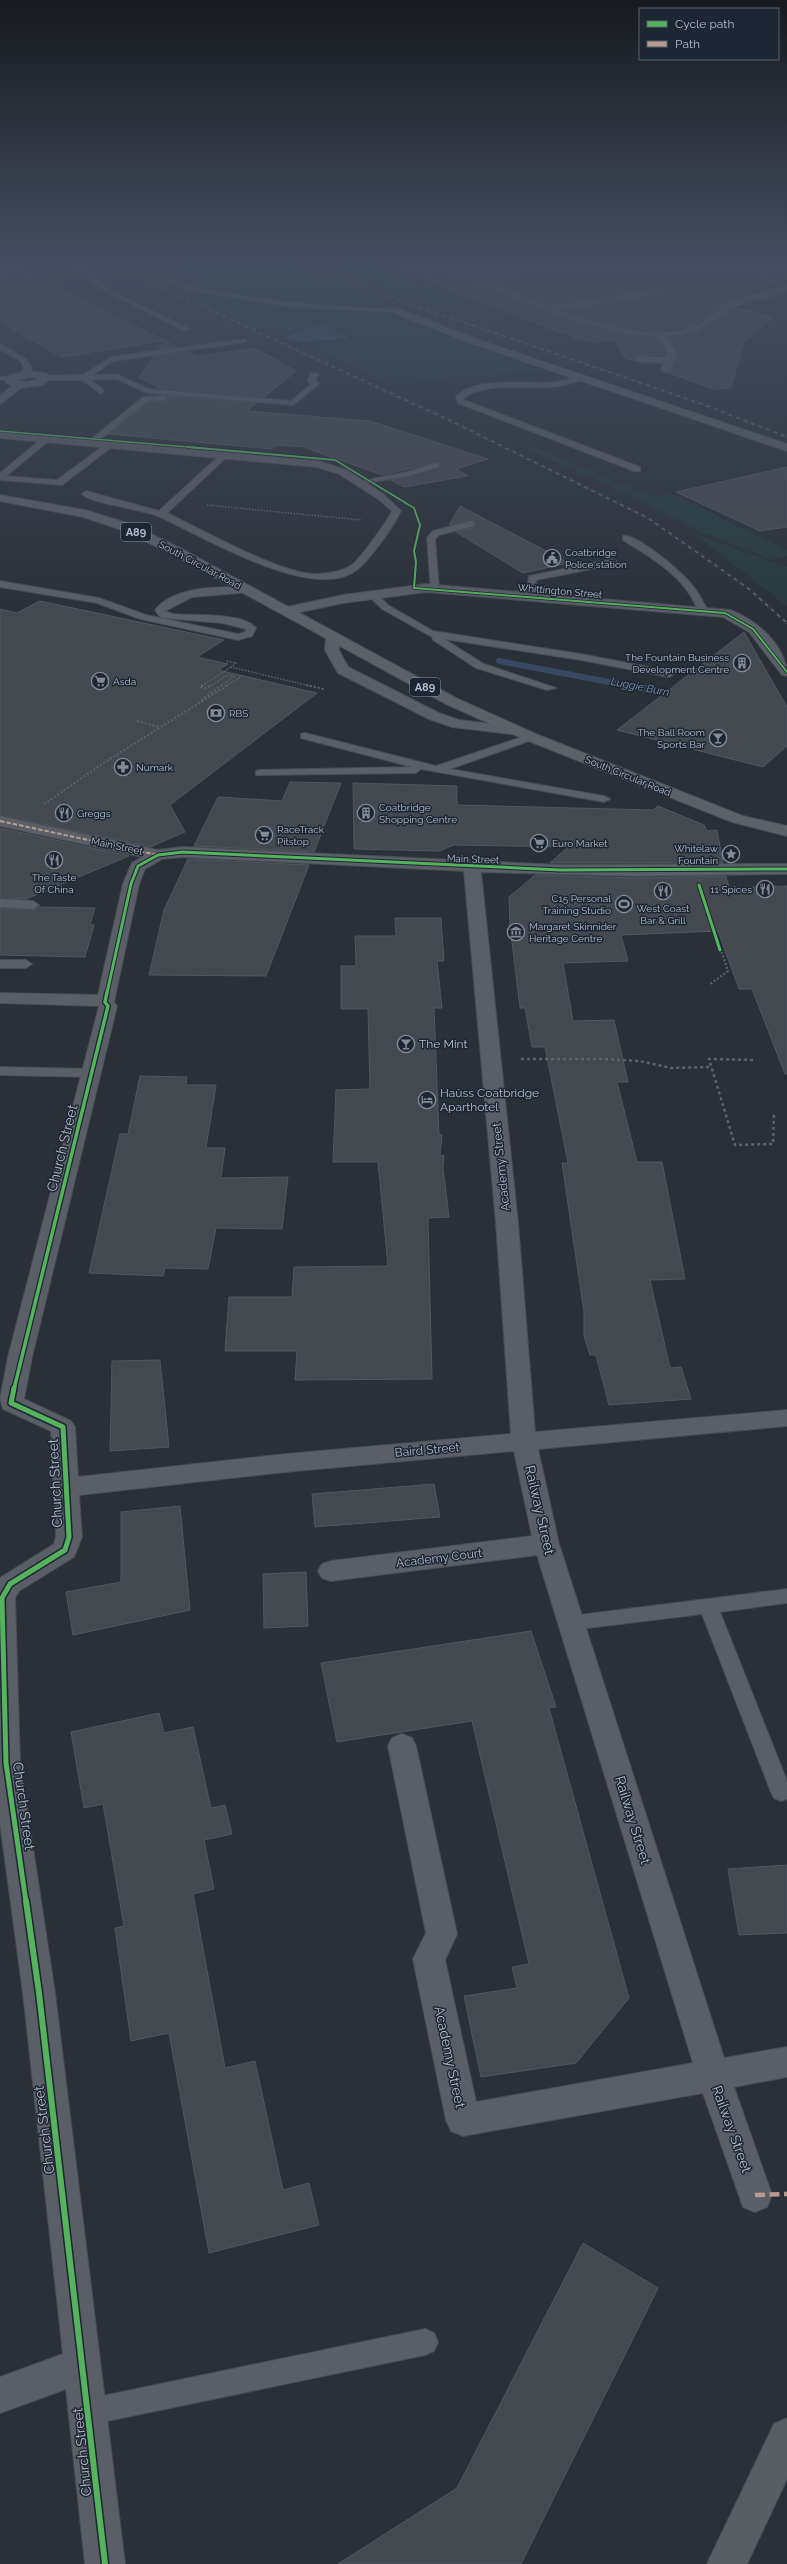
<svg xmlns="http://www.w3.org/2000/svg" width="787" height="2564" font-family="Raleway,sans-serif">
<rect width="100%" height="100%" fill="#2a3038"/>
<!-- green -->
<g fill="#273a3e">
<polygon points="199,264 283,264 372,297 371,303 305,302 203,285 176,269"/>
<polygon points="321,264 366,264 460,303 439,306"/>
<polygon points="193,290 283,307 280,315 255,325 184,291"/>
<polygon points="290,307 381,313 542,371 448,378 391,385 311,344 359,340 343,330 319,320 280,336 260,326 282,317"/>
<polygon points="529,445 652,496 672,494 787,550 787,556 772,560 699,531 626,494 521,446"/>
<polygon points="694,534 787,567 787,606"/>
</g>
<!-- water -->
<polygon fill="#384963" points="321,323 350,338 304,342 284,338"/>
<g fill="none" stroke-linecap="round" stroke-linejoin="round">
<!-- stream-far1 -->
<polyline stroke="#384963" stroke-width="6" points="499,661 630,686"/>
<!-- stream -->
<polyline stroke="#384963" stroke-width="8" points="625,685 679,695"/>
</g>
<!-- building -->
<g fill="#444950" stroke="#52575f">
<polygon points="0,264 14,264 177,347 159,349 165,340 61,357 0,322"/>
<polygon points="394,264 432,264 556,316 625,335 657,338 665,355 640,354 634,358 636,361 625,358 614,339 594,343 559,332 441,287 446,287 394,268"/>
<polygon points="444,264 535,264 471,272"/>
<polygon points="559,264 771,264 772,267 787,272 787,279 716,303 722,304 692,326 655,331 605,323 564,311 659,295 664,291 663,288 549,304 484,279"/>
<polygon points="737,308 774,317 744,342 731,387 716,390 669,373 672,370 678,354 669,337 696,333"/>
<polygon points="255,348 296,371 264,397 159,388 139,377 153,357 188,352 197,357"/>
<polygon points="167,396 256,403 247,411 370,421 488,459 456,469 468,476 404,487 391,480 439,468 440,462 382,475 303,447 277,445 272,449 109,434 149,402 169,401"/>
<polygon points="787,467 787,527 760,531 676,492"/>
<polygon points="460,506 569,563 523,573 456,532 474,527 476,524 472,520 449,525"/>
<polygon points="40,601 224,640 197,657 228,664 218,670 317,693 170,805 185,832 150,847 0,815 0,609 17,613"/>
<polygon points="744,632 787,707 787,746 763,767 617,730"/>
<polygon points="290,782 341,783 314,852 194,846 218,797 282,801"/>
<polygon points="353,783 457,786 457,805 653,810 658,806 704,825 707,831 717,830 723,863 550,863 568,847 454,845 439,851 354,849"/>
<polygon points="0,828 129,856 26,899 0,898"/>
<polygon points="188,859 309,865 266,976 149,975 164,910"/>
<polygon points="535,875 636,878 726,876 729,888 787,886 787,1074 785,1074 752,989 739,989 718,931 621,935 628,961 563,963 573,1021 614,1020 628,1082 617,1082 637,1162 662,1162 685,1279 650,1280 670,1368 681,1367 691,1399 609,1405 596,1355 590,1355 584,1336 584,1312 562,1163 568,1163 545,1047 532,1047 525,1008 520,1008 510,926 509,897"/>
<polygon points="39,907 95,908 90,925 94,925 85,957 0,955 0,908 33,910"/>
<polygon points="395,918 441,918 444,961 437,961 442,1008 434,1008 439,1134 442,1135 440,1155 444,1156 443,1168 449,1217 428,1218 432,1379 295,1380 297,1351 225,1351 229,1297 292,1297 294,1267 388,1266 378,1162 333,1162 336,1090 370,1089 368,1009 341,1009 341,966 356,966 355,936 396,936"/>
<polygon points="140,1076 187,1077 186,1085 216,1085 206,1148 225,1148 221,1178 288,1177 282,1229 216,1228 208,1269 165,1268 163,1276 89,1273 120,1134 128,1134"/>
<polygon points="160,1360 169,1447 110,1451 112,1361"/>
<polygon points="434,1484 440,1517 315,1527 312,1494"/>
<polygon points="180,1506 190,1610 73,1635 66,1592 121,1582 121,1512"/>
<polygon points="306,1572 308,1626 264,1628 263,1574"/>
<polygon points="531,1631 556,1707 549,1708 629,1998 576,2063 481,2077 464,1996 517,1988 512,1967 529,1964 472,1721 337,1742 321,1663"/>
<polygon points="159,1713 164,1733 193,1727 211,1808 225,1805 232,1834 204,1840 214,1889 193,1894 225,2068 255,2061 283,2190 309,2183 319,2225 209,2253 169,2033 131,2041 115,1928 124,1926 103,1804 84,1808 71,1732"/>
<polygon points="787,1865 787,1933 739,1935 728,1869"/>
<polygon points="583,2243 658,2288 521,2564 338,2564 457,2488"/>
</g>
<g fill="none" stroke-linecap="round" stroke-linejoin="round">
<defs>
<g id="lane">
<polygon points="72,264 80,264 105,287 189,329 184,330 101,289"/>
<polygon points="189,287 293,303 397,310 394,312 293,307 187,290"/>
<polygon points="245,339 247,342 113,361 93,375 118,375 149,389 291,401 311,384 308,381 310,373 318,374 316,381 319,384 293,405 147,393 117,379 90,380 104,390 101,394 82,380 47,380 43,378 47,376 83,375 111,357"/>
<polygon points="0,344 26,359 32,368 27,376 20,374 24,368 21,361 0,349"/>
<polygon points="0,376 14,378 0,380"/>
<path d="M580 376 583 380C572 383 560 387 549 387 526 389 482 382 464 398V400L640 467V471H634L458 403 456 397C473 377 525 384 550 383 560 382 570 378 580 376Z"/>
<polygon points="165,396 168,400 148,401 92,446 85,444 143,397"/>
<polygon points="43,438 50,440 6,476 57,480 106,444 113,446 62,485 0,480 0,473"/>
<path d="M221 454 228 456 167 513C201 529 279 573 314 574 325 574 339 572 349 567 358 562 387 522 392 511L376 497V493H382L401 511C393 527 371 558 358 569 316 605 202 536 160 517 143 509 92 504 82 494L86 491 159 511Z"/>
<polygon points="436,463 439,463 439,467 408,476 361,484 357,482 407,472"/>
<polygon points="471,521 475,524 474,526 439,535 435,539 439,589 431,591 427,538 433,531"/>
<path d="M623 536C636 533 683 573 692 585 699 593 703 602 708 611L706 613H700C695 605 692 596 686 589 670 568 645 554 623 540Z"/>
<polygon points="613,559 618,562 616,564 536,580 536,596 531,599 526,596 529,576"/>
<path d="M0 581 99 598 146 615 238 634 245 632 246 629 222 623 163 618 160 617 155 610C175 585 220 587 248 587L253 590 251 592 192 597 165 611 173 614C193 616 243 612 256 628L252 636 238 640 140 619 97 603 0 587Z"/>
<polygon points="369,592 375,592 388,605 433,631 581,654 669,671 674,674 669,677 581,660 444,639 484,664 556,688 547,690 476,668 433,640 432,637 382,609 369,596"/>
<polygon points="305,733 436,766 531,734 535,735 535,739 450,769 604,796 610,799 604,802 421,769 416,773 256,775 256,771 260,770 412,767 301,738 301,734"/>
<polygon points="0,899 33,901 39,905 33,909 0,907"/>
<polygon points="0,960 26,960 32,964 26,968 0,968"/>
<polygon points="0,1067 92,1069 99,1073 92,1077 0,1075"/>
<polygon points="787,1589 787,1603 720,1612 787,1781 787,1799 781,1801 774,1798 771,1792 702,1614 571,1630 564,1628 561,1623 564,1618 571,1616"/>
<polygon points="425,2329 434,2333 438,2342 434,2351 425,2355 88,2425 78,2422 75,2412 78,2402 88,2399"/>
</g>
<g id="street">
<path d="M433 264C448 264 461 275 471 274 501 273 529 264 558 264L479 278 549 306 662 289 663 291 659 294 558 310C596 324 647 339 687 329 702 325 712 312 725 304 744 294 767 291 787 286V292L739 305 695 332 667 336 677 353 671 370 666 373 661 370 664 363 640 362 635 359 640 356 666 357 667 353 658 337 625 334 556 315Z"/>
<polygon points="772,264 787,265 787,271 773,266"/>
<polygon points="391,308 397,308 479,340 787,444 787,451 473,344 391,312"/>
<path d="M31 371 47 374 52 378 43 385 21 388 0 404V396L12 386 5 382V378L13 374ZM31 377 41 378 28 382 16 380Z"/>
<polygon points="0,432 318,461 347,470 385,495 383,497 375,497 339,474 317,467 0,438"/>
<path d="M426 584 730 610C757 620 787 646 787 676L782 675 749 632 723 617 426 592 343 603 287 615 280 611 282 608 343 595Z"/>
<polygon points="333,633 340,637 339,650 348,667 439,713 459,720 519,727 526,731 519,735 452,727 429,719 338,673 325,650 326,637"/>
<path d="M0 816 158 850 183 847 560 865 787 864V874L636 876 481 872 518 1223 535 1432 787 1410V1426L538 1449 559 1544 724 2058 787 2047V2077L734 2087 772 2195 767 2207 755 2212 743 2207 703 2093 463 2136 451 2131 446 2120 413 1959 426 1933 388 1746 392 1738 402 1734 412 1738 416 1746 457 1934 445 1960 476 2102 693 2063 537 1555 331 1581 322 1578 318 1571 322 1564 331 1561 532 1536 514 1451 286 1472 79 1495 82 1537 74 1557 19 1591 15 1598 20 1763 55 1993 125 2564H85L66 2389 0 2413V2377L63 2354 23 1993 0 1823V1578L54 1544 56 1537 51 1431 3 1409 0 1399 8 1357 99 1006 0 1003V993L98 995 123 884 132 863 143 857 0 826ZM183 857 464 871 496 1223 511 1434 286 1454 78 1477 75 1427 71 1421 24 1399 32 1357 117 1006 114 1002 139 884 145 869 162 859Z"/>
</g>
<polygon id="secondary" points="787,2418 787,2479 747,2564 707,2564 774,2424"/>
<polygon id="primary" points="0,495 85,510 130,524 180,548 456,698 536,734 743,816 787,826 787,836 732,822 526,740 446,704 172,554 122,530 83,517 0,501"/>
</defs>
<!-- lane casing -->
<use href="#lane" stroke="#484c53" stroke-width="2"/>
<!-- street casing -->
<use href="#street" stroke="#484c53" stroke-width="2"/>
<!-- secondary casing -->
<use href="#secondary" stroke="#484c53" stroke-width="2"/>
<!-- primary casing -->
<use href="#primary" stroke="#484c55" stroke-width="2"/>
<!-- path-far3 -->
<g stroke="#5d636a" stroke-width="1" stroke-dasharray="1.5 1.5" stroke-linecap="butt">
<polyline points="344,264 434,295 436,299"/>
<polyline points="436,299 463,300"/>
</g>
<!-- path-far2 -->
<g stroke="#5d636a" stroke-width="1.5" stroke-dasharray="1.5 1.5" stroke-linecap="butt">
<polyline points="207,505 361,520"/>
<polyline points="227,661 236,663 231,667 310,686"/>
<polyline points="202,686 231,667"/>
<polyline points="210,686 228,675 234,676 221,686"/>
<polyline points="226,686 242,676"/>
</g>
<!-- path-far1 -->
<g stroke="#5d636a" stroke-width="2" stroke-dasharray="2 2" stroke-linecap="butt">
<polyline points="203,685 200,687 206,688 211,685"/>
<polyline points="306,685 324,689"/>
<polyline points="201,700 222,685"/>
<polyline points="137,721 159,727"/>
<polyline points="44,804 105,762 228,685"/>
<polyline points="702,895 728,971 709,985"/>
</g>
<!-- path -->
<g stroke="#5d636a" stroke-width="2.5" stroke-dasharray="3 3" stroke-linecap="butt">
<polyline points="521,1059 604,1059 640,1061 671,1068 711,1067"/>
<polyline points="753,1060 709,1059 735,1145 773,1144 774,1113"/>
</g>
<!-- lane -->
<use href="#lane" fill="#5a5e66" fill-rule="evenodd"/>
<!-- street -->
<use href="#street" fill="#5a5e66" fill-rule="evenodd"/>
<!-- secondary -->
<use href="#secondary" fill="#595d64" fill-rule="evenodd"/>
<!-- primary -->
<use href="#primary" fill="#5c6168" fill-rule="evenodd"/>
<defs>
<g id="rail">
<polyline points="110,264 451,421 648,518 749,589 787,623"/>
<polyline points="294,264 702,404 787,437"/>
</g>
</defs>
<!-- rail casing -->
<use href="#rail" stroke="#595d64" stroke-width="2"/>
<!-- rail -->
<use href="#rail" stroke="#1d2633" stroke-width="1.5" stroke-dasharray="4" stroke-linecap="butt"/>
<!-- quiet-far2 -->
<polyline stroke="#b69a8f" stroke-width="1.5" stroke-dasharray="2.5 1.5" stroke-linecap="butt" points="129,264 189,289"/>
<!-- quiet-far1 -->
<polyline stroke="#b69a8f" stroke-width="2" stroke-dasharray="4.5 2" stroke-linecap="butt" points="0,821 158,855"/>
<!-- quiet -->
<polyline stroke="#b69a8f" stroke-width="4.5" stroke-dasharray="10 4.5" stroke-linecap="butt" points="755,2195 787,2194"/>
<defs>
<polyline id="cycleway-far5" points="0,431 200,448"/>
<polyline id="cycleway-far4" points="188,447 335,460 414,508 420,525 414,551 416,562 414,588 725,613 753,629 787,672"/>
<g id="cycleway-far3">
<polyline points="699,885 720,950"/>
<polyline points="107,993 131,884 138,866 158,855 183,852 560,870 787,869"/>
</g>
<polyline id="cycleway-far2" points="14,1389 108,1006 105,1002 107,992"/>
<polyline id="cycleway-far1" points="14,1388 11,1403 63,1427 69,1537 65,1550 10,1584 2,1598 6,1763 26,1902"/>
<polyline id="cycleway" points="26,1901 39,1993 105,2564"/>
</defs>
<!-- cycleway-far5 casing -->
<use href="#cycleway-far5" stroke="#1d2633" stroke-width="2.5"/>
<!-- cycleway-far4 casing -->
<use href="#cycleway-far4" stroke="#1d2633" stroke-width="3.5"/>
<!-- cycleway-far3 casing -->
<use href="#cycleway-far3" stroke="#1d2633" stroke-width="5"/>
<!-- cycleway-far2 casing -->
<use href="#cycleway-far2" stroke="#1d2633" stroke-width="6"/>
<!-- cycleway-far1 casing -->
<use href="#cycleway-far1" stroke="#1d2633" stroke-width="8"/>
<!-- cycleway casing -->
<use href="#cycleway" stroke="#1d2633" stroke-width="9"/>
<!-- cycleway-far5 -->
<use href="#cycleway-far5" stroke="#56b35d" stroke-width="1.5"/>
<!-- cycleway-far4 -->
<use href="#cycleway-far4" stroke="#56b35d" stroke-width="2"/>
<!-- cycleway-far3 -->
<use href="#cycleway-far3" stroke="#56b35d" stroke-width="3"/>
<!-- cycleway-far2 -->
<use href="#cycleway-far2" stroke="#56b35d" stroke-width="3.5"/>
<!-- cycleway-far1 -->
<use href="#cycleway-far1" stroke="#56b35d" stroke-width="5"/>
<!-- cycleway -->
<use href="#cycleway" stroke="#56b35d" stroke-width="6"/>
</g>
<!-- sky -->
<linearGradient id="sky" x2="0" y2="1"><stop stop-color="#171a1f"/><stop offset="0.42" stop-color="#444e5e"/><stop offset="1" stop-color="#444e5e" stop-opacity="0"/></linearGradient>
<rect width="787" height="623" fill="url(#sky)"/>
<!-- icons -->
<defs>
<symbol id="civic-ring" viewBox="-11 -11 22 22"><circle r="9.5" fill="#1d2633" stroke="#848b96" stroke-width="1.5"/><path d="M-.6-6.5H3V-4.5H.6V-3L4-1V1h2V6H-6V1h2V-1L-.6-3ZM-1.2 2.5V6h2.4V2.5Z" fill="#848b96"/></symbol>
<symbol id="building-ring" viewBox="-11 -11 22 22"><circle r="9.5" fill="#1d2633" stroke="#848b96" stroke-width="1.5"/><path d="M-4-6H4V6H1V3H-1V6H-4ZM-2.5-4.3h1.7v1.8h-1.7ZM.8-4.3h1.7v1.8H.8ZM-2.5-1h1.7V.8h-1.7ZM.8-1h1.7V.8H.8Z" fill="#848b96"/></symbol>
<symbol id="supermarket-ring" viewBox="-11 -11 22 22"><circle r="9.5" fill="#1d2633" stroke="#848b96" stroke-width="1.5"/><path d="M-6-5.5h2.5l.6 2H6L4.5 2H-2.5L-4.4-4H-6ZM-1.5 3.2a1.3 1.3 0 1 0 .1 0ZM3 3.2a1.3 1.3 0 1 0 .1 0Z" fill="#848b96"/></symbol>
<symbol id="bank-ring" viewBox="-11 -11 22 22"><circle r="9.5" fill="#1d2633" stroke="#848b96" stroke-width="1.5"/><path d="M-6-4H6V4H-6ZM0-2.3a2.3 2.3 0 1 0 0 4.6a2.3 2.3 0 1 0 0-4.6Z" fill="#848b96"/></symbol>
<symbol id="bar-ring" viewBox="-11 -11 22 22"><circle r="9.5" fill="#1d2633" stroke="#848b96" stroke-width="1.5"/><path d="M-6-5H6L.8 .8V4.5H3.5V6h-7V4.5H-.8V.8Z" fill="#848b96"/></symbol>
<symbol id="pharmacy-ring" viewBox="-11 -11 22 22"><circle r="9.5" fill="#1d2633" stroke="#848b96" stroke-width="1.5"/><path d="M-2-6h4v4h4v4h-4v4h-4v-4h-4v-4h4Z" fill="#848b96"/></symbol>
<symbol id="restaurant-ring" viewBox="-11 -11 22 22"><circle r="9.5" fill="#1d2633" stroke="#848b96" stroke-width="1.5"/><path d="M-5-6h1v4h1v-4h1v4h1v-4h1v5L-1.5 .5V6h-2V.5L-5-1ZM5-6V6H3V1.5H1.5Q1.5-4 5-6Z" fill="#848b96"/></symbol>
<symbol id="sight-ring" viewBox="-11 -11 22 22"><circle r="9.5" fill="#1d2633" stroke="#848b96" stroke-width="1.5"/><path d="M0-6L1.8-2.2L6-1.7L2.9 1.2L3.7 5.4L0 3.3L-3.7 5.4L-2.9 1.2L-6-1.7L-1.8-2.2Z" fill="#848b96"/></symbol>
<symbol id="stadium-ring" viewBox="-11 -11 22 22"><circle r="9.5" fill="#1d2633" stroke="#848b96" stroke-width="1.5"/><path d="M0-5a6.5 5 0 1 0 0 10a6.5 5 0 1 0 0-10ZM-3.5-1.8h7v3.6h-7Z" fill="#848b96"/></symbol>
<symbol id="museum-ring" viewBox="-11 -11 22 22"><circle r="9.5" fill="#1d2633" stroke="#848b96" stroke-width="1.5"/><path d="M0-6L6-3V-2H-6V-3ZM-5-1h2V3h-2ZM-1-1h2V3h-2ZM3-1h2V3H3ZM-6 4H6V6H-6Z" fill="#848b96"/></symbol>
<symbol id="hotel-ring" viewBox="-11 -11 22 22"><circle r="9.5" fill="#1d2633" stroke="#848b96" stroke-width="1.5"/><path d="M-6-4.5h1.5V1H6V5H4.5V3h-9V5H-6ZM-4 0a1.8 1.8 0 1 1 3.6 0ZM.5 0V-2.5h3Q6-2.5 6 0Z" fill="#848b96"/></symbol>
</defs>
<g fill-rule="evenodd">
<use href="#civic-ring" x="542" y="548" width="20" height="20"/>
<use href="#building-ring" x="732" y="653" width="20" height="20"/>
<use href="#supermarket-ring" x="90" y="671" width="20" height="20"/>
<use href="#bank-ring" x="206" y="703" width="20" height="20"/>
<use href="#bar-ring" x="708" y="728" width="20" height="20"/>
<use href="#pharmacy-ring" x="113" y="757" width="20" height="20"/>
<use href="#restaurant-ring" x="54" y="803" width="20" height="20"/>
<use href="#building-ring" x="356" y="803" width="20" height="20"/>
<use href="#supermarket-ring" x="254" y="825" width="20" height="20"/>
<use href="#supermarket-ring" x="529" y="833" width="20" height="20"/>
<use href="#sight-ring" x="721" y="844" width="20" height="20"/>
<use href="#restaurant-ring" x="44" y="850" width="20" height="20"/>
<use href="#restaurant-ring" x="755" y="879" width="20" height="20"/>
<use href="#restaurant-ring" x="653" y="881" width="20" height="20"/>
<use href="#stadium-ring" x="614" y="894" width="20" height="20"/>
<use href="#museum-ring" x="506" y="922" width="20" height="20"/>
<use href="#bar-ring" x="396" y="1034" width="20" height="20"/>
<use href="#hotel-ring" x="417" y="1090" width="20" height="20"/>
</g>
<g text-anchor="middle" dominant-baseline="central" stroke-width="3" stroke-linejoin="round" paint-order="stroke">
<!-- far-poi labels -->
<g font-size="10" fill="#b4bcc9" stroke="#1d2633" text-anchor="start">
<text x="565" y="552">Coatbridge<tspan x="565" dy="12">Police station</tspan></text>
<text x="729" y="657" text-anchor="end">The Fountain Business<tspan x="729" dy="12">Development Centre</tspan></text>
<text x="113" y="681">Asda</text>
<text x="229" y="713">RBS</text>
<text x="705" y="732" text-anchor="end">The Ball Room<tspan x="705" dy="12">Sports Bar</tspan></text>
<text x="136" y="767">Numark</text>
<text x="379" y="807">Coatbridge<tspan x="379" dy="12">Shopping Centre</tspan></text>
<text x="77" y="813">Greggs</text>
<text x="277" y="829">RaceTrack<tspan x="277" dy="12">Pitstop</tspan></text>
<text x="552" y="843">Euro Market</text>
<text x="718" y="848" text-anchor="end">Whitelaw<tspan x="718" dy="12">Fountain</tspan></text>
<text x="54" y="877" text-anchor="middle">The Taste<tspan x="54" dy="12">Of China</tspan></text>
<text x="752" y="889" text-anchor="end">11 Spices</text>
<text x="611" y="898" text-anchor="end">C15 Personal<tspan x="611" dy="12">Training Studio</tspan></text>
<text x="663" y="908" text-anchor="middle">West Coast<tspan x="663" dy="12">Bar &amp; Grill</tspan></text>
<text x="529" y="926">Margaret Skinnider<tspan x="529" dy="12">Heritage Centre</tspan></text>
</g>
<!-- far-street labels -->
<g font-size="10" fill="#b4bcc9" stroke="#1d2633">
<text transform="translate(200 565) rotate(28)">South Circular Road</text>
<text transform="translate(560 591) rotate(5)">Whittington Street</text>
<text transform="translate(628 776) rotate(22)">South Circular Road</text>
<text transform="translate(117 846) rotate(12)">Main Street</text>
<text transform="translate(473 859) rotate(2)">Main Street</text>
</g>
<!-- shield labels -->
<g fill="#1d2633" stroke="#878f9c" stroke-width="1">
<rect x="121" y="523" width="30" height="18" rx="3"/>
<rect x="410" y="678" width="30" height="18" rx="3"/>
</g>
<g font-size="11" font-weight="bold" fill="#b4bcc9">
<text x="136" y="532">A89</text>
<text x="425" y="687">A89</text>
</g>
<!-- far-water labels -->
<g font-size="11" font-style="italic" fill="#7c92b1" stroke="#1d2633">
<text transform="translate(640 687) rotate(11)">Luggie Burn</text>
</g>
<!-- poi labels -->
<g font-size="12" fill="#b4bcc9" stroke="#1d2633" text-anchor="start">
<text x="419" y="1044">The Mint</text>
<text x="440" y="1093">Haŭss Coatbridge<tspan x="440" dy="14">Aparthotel</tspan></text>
</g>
<!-- street labels -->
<g font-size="12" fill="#b4bcc9" stroke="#1d2633">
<text transform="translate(501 1167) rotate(-96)">Academy Street</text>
<text transform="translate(427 1450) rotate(-5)">Baird Street</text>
<text transform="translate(439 1558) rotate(-7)">Academy Court</text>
</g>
<!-- near-street labels -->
<g font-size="14" fill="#b4bcc9" stroke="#1d2633">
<text transform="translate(62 1148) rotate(-76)">Church Street</text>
<text transform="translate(55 1483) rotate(-93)">Church Street</text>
<text transform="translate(540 1510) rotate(77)">Railway Street</text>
<text transform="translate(24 1806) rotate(82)">Church Street</text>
<text transform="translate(633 1820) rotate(73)">Railway Street</text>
<text transform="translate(450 2057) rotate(78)">Academy Street</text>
<text transform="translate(732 2129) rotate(70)">Railway Street</text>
<text transform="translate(44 2130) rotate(-97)">Church Street</text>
<text transform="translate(82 2452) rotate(-96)">Church Street</text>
</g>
</g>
<!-- legend -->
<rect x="639" y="8" width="140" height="52" fill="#1d2633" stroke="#59626f"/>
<rect x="647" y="21" width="20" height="6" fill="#56b35d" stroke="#59626f"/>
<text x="675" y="28" font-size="12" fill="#b4bcc9">Cycle path</text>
<rect x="647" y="41" width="20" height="6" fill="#b69a8f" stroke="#59626f"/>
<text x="675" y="48" font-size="12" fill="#b4bcc9">Path</text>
</svg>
